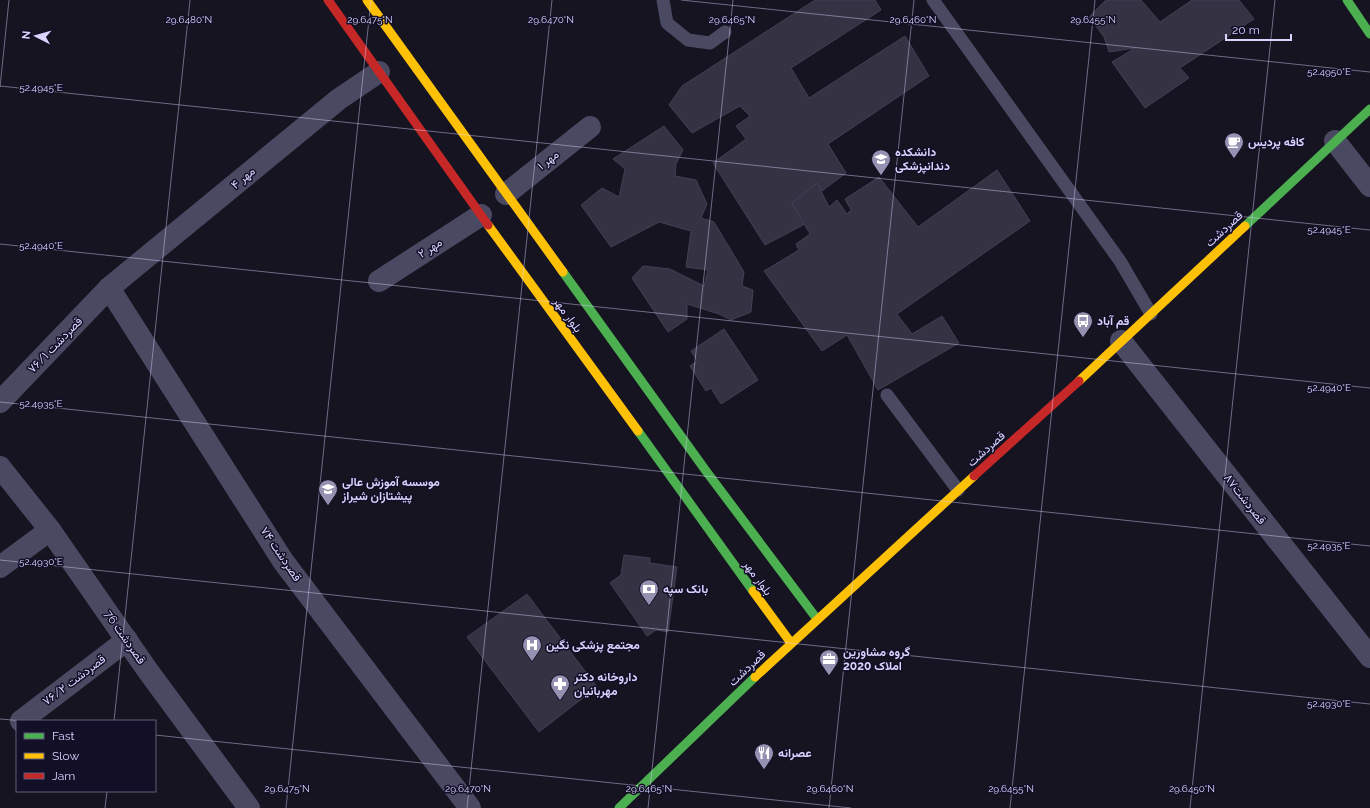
<svg xmlns="http://www.w3.org/2000/svg" width="1370" height="808" font-family="Raleway,Vazirmatn,sans-serif">
<rect width="100%" height="100%" fill="#161421"/>
<!-- building -->
<g fill="#343243" stroke="#433f54">
<polygon points="815,0 875,0 881,10 791,68 809,98 905,36 929,76 828,144 846,173 822,191 817,183 792,203 805,224 765,245 713,163 746,139 736,126 750,116 740,106 692,133 669,105 682,86"/>
<polygon points="1106,0 1141,0 1160,22 1192,0 1239,0 1254,19 1180,68 1189,78 1145,108 1112,62 1135,48 1109,52 1104,37 1089,17"/>
<polygon points="664,126 683,150 676,164 675,176 696,180 707,204 701,218 714,222 744,272 742,286 753,290 751,312 731,320 719,314 687,304 687,319 668,332 632,278 643,266 670,269 704,286 708,270 686,267 691,231 659,222 611,247 581,205 602,188 619,197 625,169 613,159"/>
<polygon points="997,170 1030,221 897,314 912,334 942,316 959,343 878,390 847,335 822,351 764,271 799,250 796,244 810,234 792,203 817,183 829,207 837,200 847,214 851,210 845,199 879,177 918,227"/>
<polygon points="724,329 758,380 721,404 711,388 706,391 690,366 697,361 691,351"/>
<polygon points="624,555 650,558 650,563 677,567 668,632 656,630 647,636 610,583 621,575"/>
<polygon points="527,594 597,687 539,732 467,637"/>
</g>
<g fill="none" stroke-linecap="round" stroke-linejoin="round">
<!-- lane -->
<g stroke="#4a4962" stroke-width="13">
<polyline points="663,0 667,23 688,40 710,43 725,32"/>
<polyline points="933,0 1120,261 1151,314"/>
<polyline points="887,395 958,490"/>
</g>
<!-- street -->
<g stroke="#4a4962" stroke-width="22">
<polyline points="1335,141 1370,186"/>
<polyline points="506,194 590,127"/>
<polyline points="379,281 481,215"/>
<polyline points="109,288 283,561 470,808"/>
<polyline points="1121,341 1370,657"/>
<polyline points="0,402 109,288 339,99 379,72"/>
<polyline points="0,467 50,530 148,671 249,808"/>
<polyline points="0,567 50,530"/>
<polyline points="21,721 127,640"/>
</g>
<!-- fast -->
<g stroke="#4caf50" stroke-width="9">
<polyline points="1347,0 1370,34"/>
<polyline points="1245,226 1370,109"/>
<polyline points="563,272 706,471 817,619"/>
<polyline points="638,431 753,591"/>
<polyline points="619,808 755,677"/>
</g>
<!-- slow -->
<g stroke="#ffc107" stroke-width="9">
<polyline points="367,0 563,272"/>
<polyline points="488,225 638,431"/>
<polyline points="1079,381 1245,226"/>
<polyline points="753,591 791,643"/>
<polyline points="755,677 974,476"/>
</g>
<!-- jam -->
<g stroke="#c62828" stroke-width="9">
<polyline points="328,0 488,225"/>
<polyline points="974,476 1079,381"/>
</g>
</g>
<!-- ticks -->
<path fill="none" stroke="#d9d4ff" stroke-width="1" stroke-opacity="0.45" d="M681 0 1370 72M0 86 1370 230M0 87 9 0M0 244 1370 388M0 402 1370 546M0 560 1370 704M0 719 24 721M114 721 190 0M155 735 851 808M105 808 107 791M286 808 371 0M467 808 552 0M648 808 733 0M829 808 914 0M1010 808 1095 0M1190 808 1275 0"/>
<!-- icons -->
<defs>
<symbol id="cafe-pin" viewBox="-11 -11 22 30"><path d="M0 17L-7.5 6A9.5 9.5 0 1 1 7.5 6Z" fill="#9591b1" stroke="#130f26"/><path d="M-5.5-4.5H6V0H3Q3 3.5 0 3.5H-2.5Q-5.5 3.5-5.5 0ZM3-3.2v2h1.7v-2ZM-6 4.5H4V6H-6Z" fill="#fff"/></symbol>
<symbol id="university-pin" viewBox="-11 -11 22 30"><path d="M0 17L-7.5 6A9.5 9.5 0 1 1 7.5 6Z" fill="#9591b1" stroke="#130f26"/><path d="M0-5L7-2L0 1L-7-2ZM-4 1L0 2.5L4 1V4Q0 6-4 4Z" fill="#fff"/></symbol>
<symbol id="bus-pin" viewBox="-11 -11 22 30"><path d="M0 17L-7.5 6A9.5 9.5 0 1 1 7.5 6Z" fill="#9591b1" stroke="#130f26"/><path d="M-5-6H5V4H4V6H2V4H-2V6H-4V4H-5ZM-3.5-4V0h7V-4ZM-3.5 1.2v1.5H-2V1.2ZM2 1.2v1.5H3.5V1.2Z" fill="#fff"/></symbol>
<symbol id="bank-pin" viewBox="-11 -11 22 30"><path d="M0 17L-7.5 6A9.5 9.5 0 1 1 7.5 6Z" fill="#9591b1" stroke="#130f26"/><path d="M-6-4H6V4H-6ZM0-2.3a2.3 2.3 0 1 0 0 4.6a2.3 2.3 0 1 0 0-4.6Z" fill="#fff"/></symbol>
<symbol id="hospital-pin" viewBox="-11 -11 22 30"><path d="M0 17L-7.5 6A9.5 9.5 0 1 1 7.5 6Z" fill="#9591b1" stroke="#130f26"/><path d="M-5-5h3v3.5h4V-5h3V5h-3V1.5h-4V5h-3Z" fill="#fff"/></symbol>
<symbol id="office-pin" viewBox="-11 -11 22 30"><path d="M0 17L-7.5 6A9.5 9.5 0 1 1 7.5 6Z" fill="#9591b1" stroke="#130f26"/><path d="M-6-3h4V-5.5h4V-3h4V5H-6ZM-1-4.5V-3h2v-1.5ZM-6 0V1H6V0Z" fill="#fff"/></symbol>
<symbol id="pharmacy-pin" viewBox="-11 -11 22 30"><path d="M0 17L-7.5 6A9.5 9.5 0 1 1 7.5 6Z" fill="#9591b1" stroke="#130f26"/><path d="M-2-6h4v4h4v4h-4v4h-4v-4h-4v-4h4Z" fill="#fff"/></symbol>
<symbol id="restaurant-pin" viewBox="-11 -11 22 30"><path d="M0 17L-7.5 6A9.5 9.5 0 1 1 7.5 6Z" fill="#9591b1" stroke="#130f26"/><path d="M-5-6h1v4h1v-4h1v4h1v-4h1v5L-1.5 .5V6h-2V.5L-5-1ZM5-6V6H3V1.5H1.5Q1.5-4 5-6Z" fill="#fff"/></symbol>
</defs>
<g fill-rule="evenodd">
<use href="#cafe-pin" x="1223" y="131" width="22" height="30"/>
<use href="#university-pin" x="870" y="148" width="22" height="30"/>
<use href="#bus-pin" x="1072" y="310" width="22" height="30"/>
<use href="#university-pin" x="317" y="478" width="22" height="30"/>
<use href="#bank-pin" x="638" y="578" width="22" height="30"/>
<use href="#hospital-pin" x="521" y="634" width="22" height="30"/>
<use href="#office-pin" x="818" y="648" width="22" height="30"/>
<use href="#pharmacy-pin" x="549" y="673" width="22" height="30"/>
<use href="#restaurant-pin" x="753" y="742" width="22" height="30"/>
</g>
<g text-anchor="middle" dominant-baseline="central" stroke-width="3" stroke-linejoin="round" paint-order="stroke">
<!-- poi labels -->
<g font-size="12" font-weight="bold" fill="#d9d4ff" stroke="#130f26" text-anchor="start">
<text x="1248" y="142">کافه پردیس</text>
<text x="895" y="152">دانشکده<tspan x="895" dy="14">دندانپزشکی</tspan></text>
<text x="1097" y="321">قم آباد</text>
<text x="342" y="482">موسسه آموزش عالی<tspan x="342" dy="14">پیشتازان شیراز</tspan></text>
<text x="663" y="589">بانک سپه</text>
<text x="546" y="645">مجتمع پزشکی نگین</text>
<text x="843" y="652">گروه مشاورین<tspan x="843" dy="14">املاک 2020</tspan></text>
<text x="574" y="677">داروخانه دکتر<tspan x="574" dy="14">مهربانیان</tspan></text>
<text x="778" y="753">عصرانه</text>
</g>
<!-- street labels -->
<g font-size="12" fill="#d9d4ff" stroke="#130f26">
<text transform="translate(548 160) rotate(-38)">۱ مهر</text>
<text transform="translate(243 178) rotate(-40)">۴ مهر</text>
<text transform="translate(1224 229) rotate(-43)">قصردشت</text>
<text transform="translate(430 248) rotate(-33)">۲ مهر</text>
<text transform="translate(568 315) rotate(54)">بلوار مهر</text>
<text transform="translate(55 345) rotate(-46)">۷۶/۱ قصردشت</text>
<text transform="translate(986 449) rotate(-42)">قصردشت</text>
<text transform="translate(1245 499) rotate(52)">قصردشت۸۷</text>
<text transform="translate(281 554) rotate(56)">۷۴ قصردشت</text>
<text transform="translate(758 578) rotate(54)">بلوار مهر</text>
<text transform="translate(125 637) rotate(55)">76 قصردشت</text>
<text transform="translate(747 668) rotate(-44)">قصردشت</text>
<text transform="translate(74 680) rotate(-37)">۷۶/۲ قصردشت</text>
</g>
</g>
<g font-size="10" text-anchor="middle" fill="#d9d4ff" stroke="#130f26" stroke-width="3" stroke-linejoin="round" paint-order="stroke">
<text x="189" y="23">29.6480°N</text>
<text x="370" y="23">29.6475°N</text>
<text x="551" y="23">29.6470°N</text>
<text x="732" y="23">29.6465°N</text>
<text x="913" y="23">29.6460°N</text>
<text x="1093" y="23">29.6455°N</text>
<text x="1329" y="75">52.4950°E</text>
<text x="41" y="91">52.4945°E</text>
<text x="1329" y="233">52.4945°E</text>
<text x="41" y="249">52.4940°E</text>
<text x="1329" y="391">52.4940°E</text>
<text x="41" y="407">52.4935°E</text>
<text x="1329" y="549">52.4935°E</text>
<text x="41" y="565">52.4930°E</text>
<text x="1329" y="707">52.4930°E</text>
<text x="287" y="792">29.6475°N</text>
<text x="468" y="792">29.6470°N</text>
<text x="649" y="792">29.6465°N</text>
<text x="830" y="792">29.6460°N</text>
<text x="1011" y="792">29.6455°N</text>
<text x="1192" y="792">29.6450°N</text>
</g>
<!-- legend -->
<rect x="16" y="720" width="140" height="72" fill="#130f26" stroke="#625e7d"/>
<rect x="24" y="733" width="20" height="6" fill="#4caf50" stroke="#625e7d"/>
<text x="52" y="740" font-size="12" fill="#d9d4ff">Fast</text>
<rect x="24" y="753" width="20" height="6" fill="#ffc107" stroke="#625e7d"/>
<text x="52" y="760" font-size="12" fill="#d9d4ff">Slow</text>
<rect x="24" y="773" width="20" height="6" fill="#c62828" stroke="#625e7d"/>
<text x="52" y="780" font-size="12" fill="#d9d4ff">Jam</text>
<!-- north arrow -->
<g transform="translate(36 36) rotate(276)" stroke="#130f26" stroke-width="3" paint-order="stroke">
<path d="M0-3L7 15L0 10L-7 15Z" fill="#d9d4ff"/>
<text y="-6" font-size="11" font-weight="bold" text-anchor="middle" fill="#d9d4ff">N</text>
</g>
<!-- scale -->
<path d="M1226 34v6h65v-6" fill="none" stroke="#d9d4ff" stroke-width="2"/>
<text x="1232" y="34" font-size="12" fill="#d9d4ff" stroke="#130f26" stroke-width="3" paint-order="stroke">20 m</text>
</svg>
